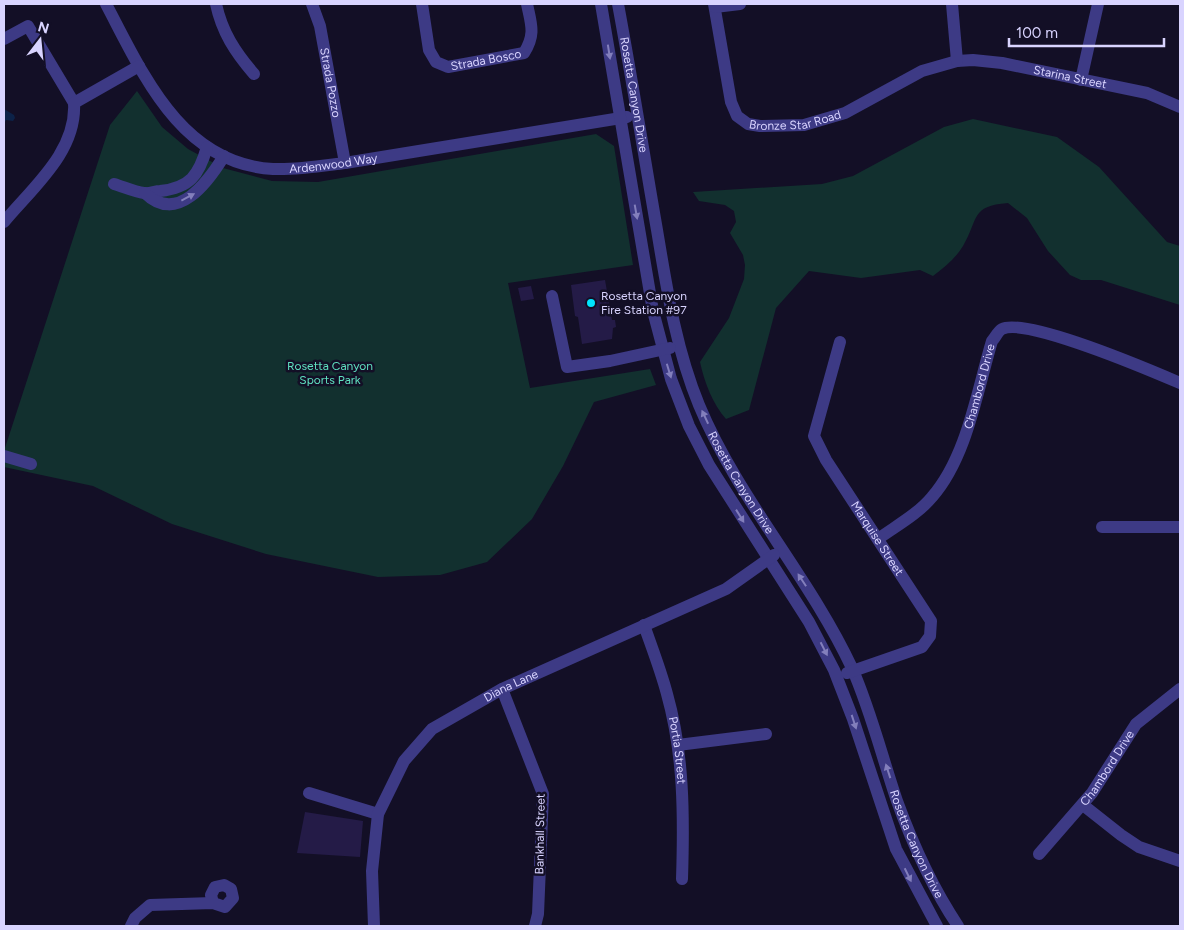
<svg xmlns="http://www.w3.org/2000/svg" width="1184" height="930" font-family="Figtree,sans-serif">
<rect width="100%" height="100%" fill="#130f26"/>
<!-- green -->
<g fill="#12302f">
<polygon points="137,91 162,127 188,149 223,168 272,181 318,182 596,134 614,146 633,265 508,283 530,388 650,369 656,385 594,402 563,466 532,519 487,562 440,575 378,577 266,554 172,524 93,486 4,467 4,451 110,125"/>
<path d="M973 119 1057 137 1099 167 1167 242 1180 246V305L1101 280H1081L1070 275 1048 251 1027 218 1008 203C970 206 979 219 963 246 955 259 945 267 933 276L920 270 861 278 809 271 776 308 749 410 726 419C713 405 704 381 700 362L729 318 744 279 745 265 743 255 730 233 736 222 734 211 725 205 699 201 693 192 822 184 853 176 944 127Z"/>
</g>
<!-- water -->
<polygon fill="#0c2248" points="4,109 14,115 15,118 13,121 6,120 4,124"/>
<!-- building -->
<g fill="#241b47">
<polygon points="605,280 612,320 615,320 616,327 613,328 612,339 582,344 578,317 575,316 571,285"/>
<polygon points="531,286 534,299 521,301 518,288"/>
<polygon points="305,812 363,821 360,857 297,853"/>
</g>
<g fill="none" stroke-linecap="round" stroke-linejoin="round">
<!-- minor -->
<g stroke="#3d3a85" stroke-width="12">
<path id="s1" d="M106 4C143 74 181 164 273 169 297 170 321 166 345 163L627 117"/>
<path d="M216 4C222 32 235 52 254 74"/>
<path id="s2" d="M312 4 320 26 345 163"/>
<path id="s3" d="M422 4 429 50 436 62 448 67 524 53C536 34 531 24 527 4"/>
<polyline points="601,4 653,311 671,379 689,426 709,465 809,622 834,670 853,719 896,849 937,926"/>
<path id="s4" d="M618 4C632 79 644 155 657 230 667 290 676 349 699 405 738 499 809 576 852 668 871 711 882 757 897 801 913 845 932 887 958 926"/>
<path id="s5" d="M714 4 731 102 737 116 748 124 760 126 804 125 845 113 922 71 957 61 973 60 1002 63 1147 93 1180 107"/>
<polyline points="952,4 957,61"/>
<polyline points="715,7 740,4"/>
<polyline points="4,39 28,26 74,103"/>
<polyline points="1081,80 1098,4"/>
<path d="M114 184C124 187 135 192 144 193 149 194 155 191 160 191 190 188 199 175 207 147"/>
<path d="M145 193C177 225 208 182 224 156"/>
<path d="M4 222C32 188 77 152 74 103L139 66"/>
<polyline points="552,296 567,367 610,361 670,348"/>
<path id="s6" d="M840 342 814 436 826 460 931 621 930 636 922 647 847 673"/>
<polyline points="4,456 31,464"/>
<polyline points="1102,527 1180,527"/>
<path id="s7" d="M878 539C896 526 918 514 932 497 967 457 977 391 992 341 995 338 998 331 1002 329 1026 317 1152 371 1180 383"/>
<path id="s8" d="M644 625C652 648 661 671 667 694 684 754 684 817 682 879"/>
<polyline points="502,689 543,794 538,914 535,926"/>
<polyline points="678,745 766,734"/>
<polyline points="309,793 378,814"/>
<polyline points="1083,805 1121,835 1139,847 1180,861"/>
<path id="s9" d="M1039 854 1092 793 1136 724 1180 689"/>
<polyline points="131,926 135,918 150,905 213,903 225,907 233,898 231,889 224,885 215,887 211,895 213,903"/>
<path id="s10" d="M374 926 372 871 378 814 404 761 432 729 502 689 726 589 774 555"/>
</g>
</g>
<!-- one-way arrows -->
<defs><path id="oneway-solid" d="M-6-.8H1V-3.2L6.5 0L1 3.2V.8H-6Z" transform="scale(1.25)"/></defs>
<g fill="#837fbc">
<use href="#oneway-solid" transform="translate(609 52) rotate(81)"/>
<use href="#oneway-solid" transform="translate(188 197) rotate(-28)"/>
<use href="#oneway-solid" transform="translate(636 212) rotate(80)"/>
<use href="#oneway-solid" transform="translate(669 371) rotate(73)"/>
<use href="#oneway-solid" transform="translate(705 417) rotate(-115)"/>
<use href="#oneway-solid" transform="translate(740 516) rotate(58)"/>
<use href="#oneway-solid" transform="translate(802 580) rotate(-123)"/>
<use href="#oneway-solid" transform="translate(824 649) rotate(63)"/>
<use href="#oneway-solid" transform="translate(854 722) rotate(72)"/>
<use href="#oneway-solid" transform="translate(888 771) rotate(-108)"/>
<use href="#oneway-solid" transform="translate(908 875) rotate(64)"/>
</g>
<!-- markers -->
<circle fill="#00e5ff" stroke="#130f26" stroke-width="2" cx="591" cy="303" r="5"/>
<g text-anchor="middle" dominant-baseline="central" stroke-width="5" stroke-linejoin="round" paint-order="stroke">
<!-- street labels -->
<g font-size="12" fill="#d9d4ff" stroke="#130f26">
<text stroke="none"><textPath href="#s3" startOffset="112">Strada Bosco</textPath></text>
<text stroke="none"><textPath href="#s5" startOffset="466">Starina Street</textPath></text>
<text stroke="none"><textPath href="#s2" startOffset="81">Strada Pozzo</textPath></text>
<text stroke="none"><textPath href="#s4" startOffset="92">Rosetta Canyon Drive</textPath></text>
<text stroke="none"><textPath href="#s5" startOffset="176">Bronze Star Road</textPath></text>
<text stroke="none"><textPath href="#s1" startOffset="308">Ardenwood Way</textPath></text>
<text stroke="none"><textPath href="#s7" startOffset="190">Chambord Drive</textPath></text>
<text stroke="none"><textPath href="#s4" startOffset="498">Rosetta Canyon Drive</textPath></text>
<text stroke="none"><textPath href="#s6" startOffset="218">Marquise Street</textPath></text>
<text stroke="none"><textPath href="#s10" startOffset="304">Diana Lane</textPath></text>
<text stroke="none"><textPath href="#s8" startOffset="130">Portia Street</textPath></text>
<text stroke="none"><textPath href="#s9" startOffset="110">Chambord Drive</textPath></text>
<text transform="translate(540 834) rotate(-89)">Bankhall Street</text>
<text stroke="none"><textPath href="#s4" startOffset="902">Rosetta Canyon Drive</textPath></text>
</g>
<!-- poi labels -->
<g font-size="12" fill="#d9d4ff" stroke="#130f26" text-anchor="start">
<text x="601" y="296">Rosetta Canyon<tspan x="601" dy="14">Fire Station #97</tspan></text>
</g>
<!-- park labels -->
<g font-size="12" fill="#5fe0c0" stroke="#130f26">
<text x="330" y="366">Rosetta Canyon<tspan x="330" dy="14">Sports Park</tspan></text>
</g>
</g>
<!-- border -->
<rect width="1184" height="930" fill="none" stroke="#d9d4ff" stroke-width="10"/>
<!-- north arrow -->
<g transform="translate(40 40) rotate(16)" stroke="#130f26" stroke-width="4" paint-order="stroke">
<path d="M0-4L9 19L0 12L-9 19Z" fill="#d9d4ff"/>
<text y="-8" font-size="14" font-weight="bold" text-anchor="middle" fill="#d9d4ff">N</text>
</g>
<!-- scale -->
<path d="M1009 38v8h155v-8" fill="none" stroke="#d9d4ff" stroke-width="2.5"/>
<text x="1016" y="38" font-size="15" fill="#d9d4ff" stroke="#130f26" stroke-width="4" paint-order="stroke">100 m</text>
</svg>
